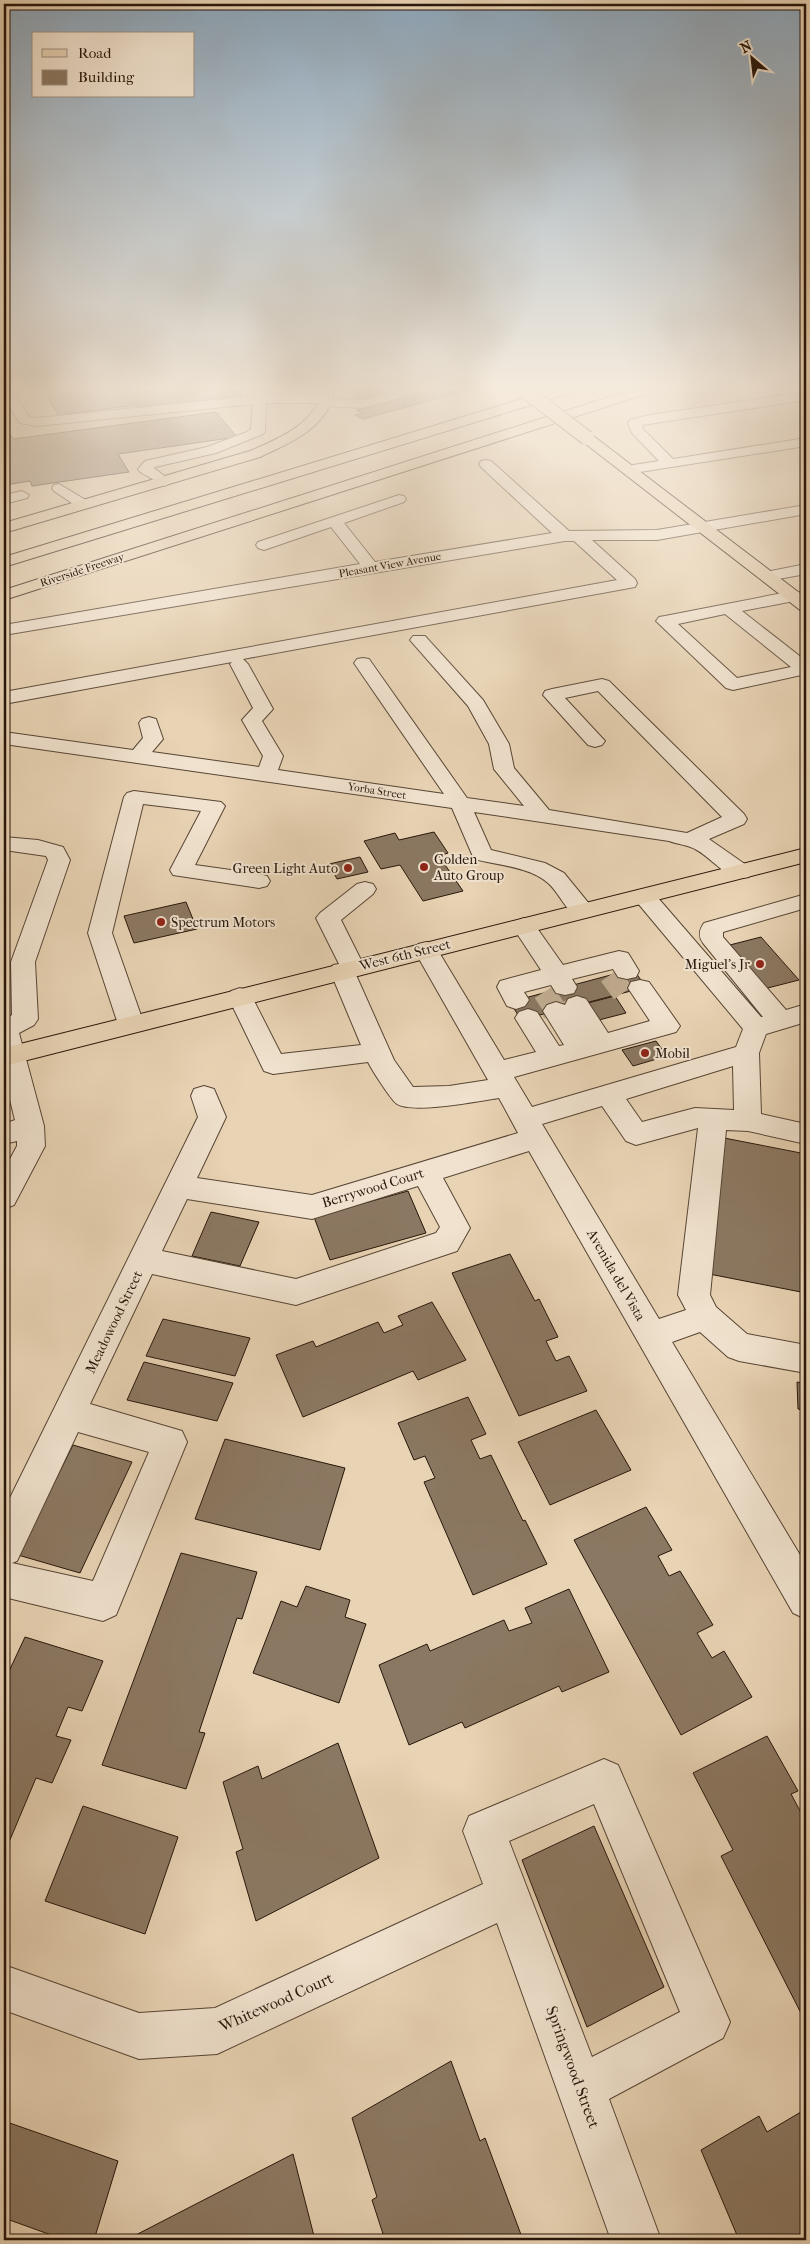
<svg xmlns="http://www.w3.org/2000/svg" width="810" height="2244" font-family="'IM FELL French Canon',serif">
<rect width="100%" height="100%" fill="#e8d3b4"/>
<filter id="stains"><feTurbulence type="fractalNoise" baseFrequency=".004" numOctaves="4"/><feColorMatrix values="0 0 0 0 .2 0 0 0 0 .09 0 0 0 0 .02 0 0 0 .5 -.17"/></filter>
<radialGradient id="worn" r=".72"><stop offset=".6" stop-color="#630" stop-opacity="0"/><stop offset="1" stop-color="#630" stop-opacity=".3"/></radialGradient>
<!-- building -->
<g fill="#8b7862" stroke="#27160a">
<polygon points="86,390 238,390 242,395 139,409 137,405 58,415 47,396"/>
<polygon points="349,390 378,390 384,396 358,400"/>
<polygon points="427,390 450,390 457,393 363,419 355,415 363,413 357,410"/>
<polygon points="216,412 237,437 118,454 129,472 32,486 30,481 6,485 8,491 4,491 4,435 10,434 13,439"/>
<polygon points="434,832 448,853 439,856 463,891 423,901 400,865 381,869 364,841 395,833 399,840"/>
<polygon points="360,857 368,872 337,879 329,864"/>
<polygon points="186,902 197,929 134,943 124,916"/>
<polygon points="761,937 799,980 760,990 722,947"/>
<polygon points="633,969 646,987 521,1020 510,1002"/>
<polygon points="615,996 626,1013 599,1020 588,1003"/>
<polygon points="656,1041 667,1056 633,1066 622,1050"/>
<polygon points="714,1136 806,1154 806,1293 699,1272"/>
<polygon points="408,1191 426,1233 330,1260 314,1217"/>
<polygon points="211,1212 259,1222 240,1266 192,1256"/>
<polygon points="510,1254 535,1301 539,1299 558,1337 546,1341 556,1361 569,1356 587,1391 519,1416 452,1273"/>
<polygon points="432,1302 466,1360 418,1380 413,1371 303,1417 276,1355 313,1341 316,1347 378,1322 384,1333 403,1325 398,1316"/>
<polygon points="163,1319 250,1338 235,1376 146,1356"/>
<polygon points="144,1362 233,1383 217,1421 127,1400"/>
<polygon points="797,1382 806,1384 806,1411 798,1409"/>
<polygon points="468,1397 486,1434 471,1440 480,1459 491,1455 523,1521 525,1520 547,1564 473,1595 424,1482 435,1478 425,1456 414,1460 398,1423"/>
<polygon points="596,1410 631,1470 550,1505 518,1442"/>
<polygon points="225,1439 345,1468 320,1550 195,1519"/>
<polygon points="73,1445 132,1462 80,1573 18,1555"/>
<polygon points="646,1507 672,1550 658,1556 669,1576 680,1571 713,1625 697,1633 712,1658 724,1651 752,1697 681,1735 574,1540"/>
<polygon points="181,1553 257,1572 242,1619 237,1618 199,1732 205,1733 186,1789 102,1765"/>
<polygon points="306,1586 350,1600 345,1617 366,1624 339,1703 253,1673 281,1601 297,1607"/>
<polygon points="569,1589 609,1672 562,1692 559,1686 465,1728 462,1722 409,1745 379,1665 427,1644 430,1651 504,1620 509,1631 532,1623 525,1608"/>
<polygon points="25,1637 103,1661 82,1711 68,1707 56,1736 71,1740 52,1783 36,1778 4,1854 4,1682"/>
<polygon points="767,1736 798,1791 791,1794 806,1822 806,2023 721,1856 733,1850 693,1773"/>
<polygon points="338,1743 379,1858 256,1921 236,1852 243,1849 223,1782 258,1766 262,1779"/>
<polygon points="83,1806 178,1837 145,1934 45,1901"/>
<polygon points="594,1826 664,1987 587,2027 522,1860"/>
<polygon points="451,2061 480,2141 485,2138 523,2240 385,2240 372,2200 377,2197 352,2118"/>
<polygon points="806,2109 806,2240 739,2240 701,2150 759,2116 767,2132"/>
<polygon points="4,2121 118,2161 94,2240 65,2240 4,2218"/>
<polygon points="293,2154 315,2240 128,2240 128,2239"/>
<polygon points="4,2234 21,2240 4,2240"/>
</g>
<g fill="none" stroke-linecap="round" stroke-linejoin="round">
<!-- minor-tunnel-far1 -->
<g stroke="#c1ad92" stroke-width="22" stroke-dasharray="22 11" stroke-linecap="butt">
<polyline points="610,975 623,993"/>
<polyline points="544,992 555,1009"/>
</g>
<!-- minor-tunnel -->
<polyline stroke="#c1ad92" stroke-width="28" stroke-dasharray="28 14" stroke-linecap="butt" points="554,1008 556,1011"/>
<defs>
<g id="minor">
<polygon points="4,390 13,390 29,417 37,418 254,396 254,390 266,390 266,395 326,395 332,399 363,400 397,390 419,390 417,393 363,408 325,406 319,403 266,403 265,431 263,434 216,453 155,467 154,468 172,482 165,486 140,472 138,469 145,461 207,447 247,432 251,429 253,404 37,426 20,423 5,400"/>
<polygon points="806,392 806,400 642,425 643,429 673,459 806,438 806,446 627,474 620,470 627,466 659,461 632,433 628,423 630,420 649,415"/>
<path d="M486 460 491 461 569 531 657 530 806 505V514L657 540H592L635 579 637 583 635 587 243 659 248 664 273 709 262 721 283 756 278 770 444 794 354 663 357 659 363 658 369 659 467 798 524 806 494 769 489 744 468 706 410 640 413 636H425L483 700 509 744 514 768 549 810 687 833 722 817 598 691 565 698 605 741 602 745 595 747 588 745 543 695 545 691 552 689 602 679 609 681 744 814 747 819 744 824 709 839 749 867 752 872 749 877C727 882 713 858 695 849 688 845 677 844 669 841L474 812 491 850 545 863 564 873 595 911 591 916C568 922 563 896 548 883 530 867 497 865 474 859L452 808 4 744V732L133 750 143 738 139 723 142 719 149 717 156 719 163 739 152 752 259 767 263 756 242 720 253 708 230 664 232 662 4 704V692L617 580 574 541H565L4 635V625L360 564 331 527 264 550 258 548 256 545 258 542 399 495 404 496 406 499 404 502 344 523 375 562 552 533 481 467 479 464 481 461Z"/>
<polygon points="59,484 89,502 91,505 89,508 79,508 54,491 52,488 54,485"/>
<polygon points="22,491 29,495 27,498 4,504 4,495"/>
<polygon points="806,564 806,574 767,581 761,579 759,576 761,573"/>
<path d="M793 591 799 592 801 596 799 600 742 611 806 661V674L733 690 726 688 656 621 659 617 665 616ZM725 614 791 667 737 678 678 624Z"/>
<polygon points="134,791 221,802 225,806 195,865 259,874 267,876 270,881 267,886 259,888 173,875 170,870 201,811 143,804 112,933 144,1024 140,1030 131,1033 122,1030 118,1024 88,933 124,797 127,793"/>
<polygon points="4,837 38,840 63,847 70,860 35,962 38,1019 34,1025 19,1033 44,1126 45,1146 14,1205 4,1209 4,1170 17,1146 17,1141 4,1144 4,1124 15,1120 4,1076 4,1019 12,1015 11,962 48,860 46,856 4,850"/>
<path d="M365 882 373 884 376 889 373 894 341 920 365 968 362 974 356 975 394 1060 413 1087 449 1086 488 1080 414 950 418 944 426 942 434 944 504 1060 536 1052 515 1018 519 1012 528 1009 537 1012 559 1046 564 1045 543 1011 547 1005 556 1002 565 1005 568 999 577 996 586 999 608 1033 650 1021 628 988 631 982 640 980 649 982 680 1026 676 1032 514 1077 532 1107 736 1047 743 1029 636 901 633 896 636 891 644 889 652 891 761 1017H763L703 943C698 936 699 930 704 923L806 894V908L723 932V937L786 1010 806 1004V1022L766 1034 759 1053 761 1114 806 1124V1144L748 1131 726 1130 710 1295 716 1307 747 1334 806 1345V1373L739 1361 728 1357 700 1332 672 1342 806 1565V1619L793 1613 529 1151 443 1178 470 1228 457 1251 296 1305 152 1274 90 1404 182 1431 187 1442 116 1615 103 1621 4 1597V1510L198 1117 191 1096 194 1089 204 1086 214 1089 226 1117 197 1178 312 1195 518 1133 499 1098C479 1101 413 1114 397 1104 391 1100 372 1070 368 1062L273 1074 264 1071 228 997 231 991 240 988 249 991 281 1054 361 1045 330 971 333 965 339 964 316 918 320 913 357 884ZM733 1066 734 1110 695 1108 642 1122 626 1099ZM602 1106 626 1141 636 1145 698 1128 678 1295 686 1310 659 1319 542 1124ZM418 1186 440 1227 436 1233 296 1279 162 1251 187 1199 312 1219ZM78 1432 149 1452 93 1581 12 1563 17 1561Z"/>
<polygon points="524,918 532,921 563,965 619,951 628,953 639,971 636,977 627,979 618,977 613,969 572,979 577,987 574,993 565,995 556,993 551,985 524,992 529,1000 525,1006 516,1009 507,1006 497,987 500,981 541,970 512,926 516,921"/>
<path d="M604 1759 618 1765 730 2022 723 2038 609 2099 661 2240H611L497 1923 217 2054 139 2059 4 2010V1965L139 2013 215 2008 483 1884 463 1831 469 1816ZM594 1804 680 2012 592 2057 509 1841Z"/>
</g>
<g id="major">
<path d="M322 390H334C329 427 290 443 260 457L4 533V523L250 451C278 439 316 424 322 390Z"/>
<polygon points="587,434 592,435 806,598 806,611 800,610 582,441 580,438 582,435"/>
<polygon points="806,848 806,862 4,1066 4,1048"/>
</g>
<g id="highway">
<polygon points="551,390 572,390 570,393 4,567 4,557"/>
<polygon points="631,390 651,390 649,393 4,600 4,590"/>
</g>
</defs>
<!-- minor casing -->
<use href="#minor" stroke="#574534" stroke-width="2"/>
<!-- major casing -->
<use href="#major" stroke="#27160a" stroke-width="2"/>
<!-- highway casing -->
<use href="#highway" stroke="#27160a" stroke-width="2"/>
<!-- minor -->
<use href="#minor" fill="#f0e2ce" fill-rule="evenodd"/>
<!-- major -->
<use href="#major" fill="#e8d3b4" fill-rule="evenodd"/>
<!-- highway -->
<use href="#highway" fill="#e8d3b4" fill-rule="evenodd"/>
<defs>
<polyline id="major-bridge" points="524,390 587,438"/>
</defs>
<!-- major-bridge casing -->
<use href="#major-bridge" stroke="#27160a" stroke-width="16" stroke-linecap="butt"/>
<!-- major-bridge -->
<use href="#major-bridge" stroke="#e8d3b4" stroke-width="14"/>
</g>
<!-- sky -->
<linearGradient id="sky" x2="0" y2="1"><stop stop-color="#8da7bc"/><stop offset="0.55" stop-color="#f5ebdd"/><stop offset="1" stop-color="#f5ebdd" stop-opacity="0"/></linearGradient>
<rect width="810" height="705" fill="url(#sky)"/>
<!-- markers -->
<g fill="#8f2418" stroke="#f0e2ce" stroke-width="2">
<circle cx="424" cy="867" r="5"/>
<circle cx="348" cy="868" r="5"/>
<circle cx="161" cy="922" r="5"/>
<circle cx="760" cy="964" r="5"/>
<circle cx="645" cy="1053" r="5"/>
</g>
<g text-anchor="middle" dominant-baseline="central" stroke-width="4" stroke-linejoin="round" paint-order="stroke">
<!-- far-street labels -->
<g font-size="11" fill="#27160a" stroke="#f0e2ce">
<text transform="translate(390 565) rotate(-10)">Pleasant View Avenue</text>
<text transform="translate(82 570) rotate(-18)">Riverside Freeway</text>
<text transform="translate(377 791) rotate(9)">Yorba Street</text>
</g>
<!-- poi labels -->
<g font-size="14" fill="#27160a" stroke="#f0e2ce" text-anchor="start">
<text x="434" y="859">Golden<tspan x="434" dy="16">Auto Group</tspan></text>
<text x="338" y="868" text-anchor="end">Green Light Auto</text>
<text x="171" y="922">Spectrum Motors</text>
<text x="750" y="964" text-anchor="end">Miguel's Jr</text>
<text x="655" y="1053">Mobil</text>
</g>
<!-- street labels -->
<g font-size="14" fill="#27160a" stroke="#f0e2ce">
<text transform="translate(405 955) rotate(-14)">West 6th Street</text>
<text transform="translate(373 1188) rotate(-17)">Berrywood Court</text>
<text transform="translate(616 1275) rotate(60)">Avenida del Vista</text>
<text transform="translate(114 1322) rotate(-64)">Meadowood Street</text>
</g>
<!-- near-street labels -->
<g font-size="16" fill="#27160a" stroke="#f0e2ce">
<text transform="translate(276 2002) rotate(-24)">Whitewood Court</text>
<text transform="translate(573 2067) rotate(70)">Springwood Street</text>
</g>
</g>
<!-- margin -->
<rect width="810" height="2244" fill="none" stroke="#e8d3b4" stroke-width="20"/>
<rect x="5" y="5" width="800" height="2234" fill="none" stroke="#27160a" stroke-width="2.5"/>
<rect x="10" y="10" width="790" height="2224" fill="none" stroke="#27160a"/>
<!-- legend -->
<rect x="32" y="32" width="162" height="65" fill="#f0e2ce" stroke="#a09080"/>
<rect x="42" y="49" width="25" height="8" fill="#e8d3b4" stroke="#a09080"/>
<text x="78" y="58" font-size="15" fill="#27160a">Road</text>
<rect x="42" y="70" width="25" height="15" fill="#8b7862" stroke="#a09080"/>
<text x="78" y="82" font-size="15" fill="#27160a">Building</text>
<!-- north arrow -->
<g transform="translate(752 58) rotate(332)" stroke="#f0e2ce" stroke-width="4" paint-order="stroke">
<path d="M0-4L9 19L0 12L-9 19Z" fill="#27160a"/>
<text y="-8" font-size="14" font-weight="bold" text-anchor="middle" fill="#27160a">N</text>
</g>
<rect width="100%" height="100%" filter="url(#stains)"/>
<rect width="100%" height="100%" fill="url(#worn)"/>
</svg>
